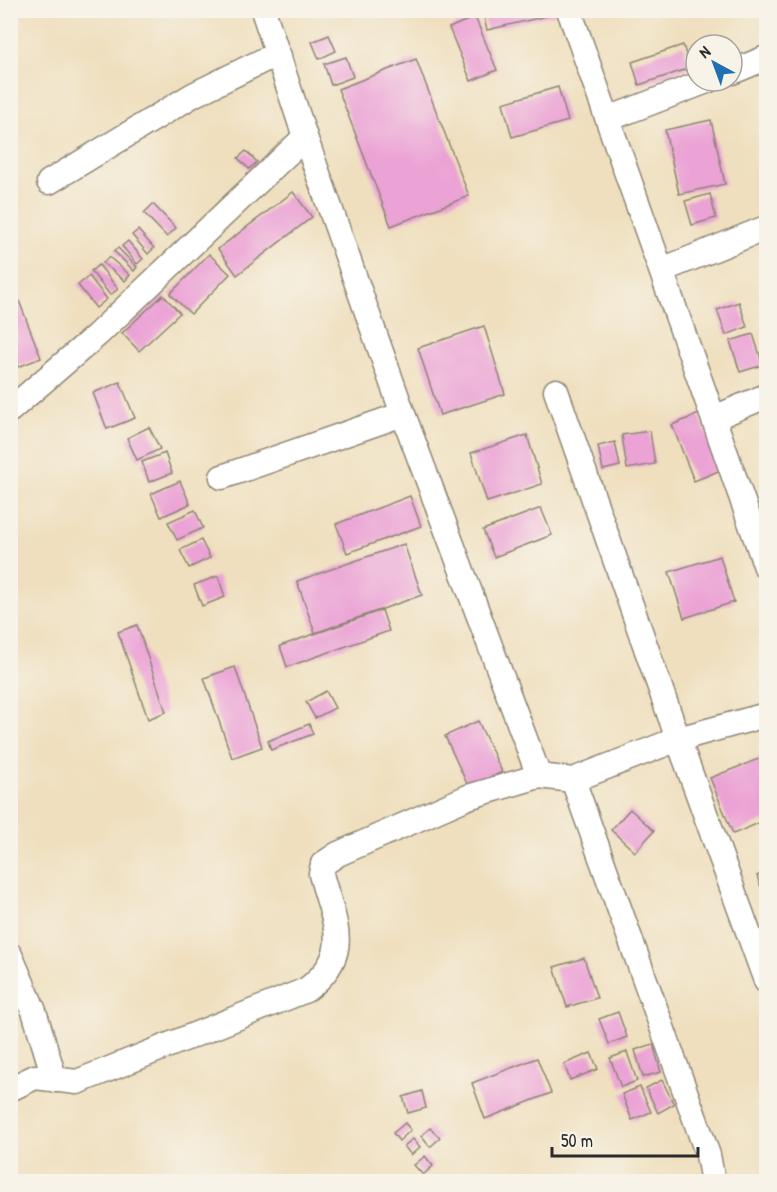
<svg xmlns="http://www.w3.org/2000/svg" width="777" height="1192" font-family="'Patrick Hand',sans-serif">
<rect width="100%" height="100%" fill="#f7f3e8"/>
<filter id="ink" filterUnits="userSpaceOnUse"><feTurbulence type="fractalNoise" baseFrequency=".0167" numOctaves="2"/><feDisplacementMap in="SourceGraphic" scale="12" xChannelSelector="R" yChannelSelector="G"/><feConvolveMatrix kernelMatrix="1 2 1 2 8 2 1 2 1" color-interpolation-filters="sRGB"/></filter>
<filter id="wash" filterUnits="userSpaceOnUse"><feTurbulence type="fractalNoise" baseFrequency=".008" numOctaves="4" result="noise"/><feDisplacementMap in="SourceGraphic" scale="24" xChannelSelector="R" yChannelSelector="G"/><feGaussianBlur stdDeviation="1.35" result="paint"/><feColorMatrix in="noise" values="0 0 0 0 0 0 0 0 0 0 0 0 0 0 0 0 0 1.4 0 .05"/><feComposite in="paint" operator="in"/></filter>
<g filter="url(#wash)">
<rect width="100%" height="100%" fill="#efdfbe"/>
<g id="blocks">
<!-- building -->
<g fill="#eba2d5">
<polygon points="482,10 559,10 560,13 487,30"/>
<polygon points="475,17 497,70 471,81 449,28"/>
<polygon points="329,35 336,51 319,59 312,42"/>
<polygon points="683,45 690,68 639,85 632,62"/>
<polygon points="346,57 353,77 331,85 324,64"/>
<polygon points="416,59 469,196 391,226 338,89"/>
<polygon points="558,87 568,121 512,137 503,103"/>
<polygon points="711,120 725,184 679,194 665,130"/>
<polygon points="246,151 257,162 249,169 238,158"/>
<polygon points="293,192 312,217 237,275 218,249"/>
<polygon points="710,194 716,218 692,225 685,201"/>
<polygon points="153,204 176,228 167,237 144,213"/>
<polygon points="138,230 154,248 148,254 132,235"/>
<polygon points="128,241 143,259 137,264 122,246"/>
<polygon points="118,248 137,267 134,271 114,251"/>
<polygon points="209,254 230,274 191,314 170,294"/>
<polygon points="109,257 130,275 125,281 103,263"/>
<polygon points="99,265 118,289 110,295 91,271"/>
<polygon points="89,276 107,299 96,308 78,285"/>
<polygon points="10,277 41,358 10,370"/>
<polygon points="163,295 180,313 139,351 122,333"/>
<polygon points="739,302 747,327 726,335 717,310"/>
<polygon points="484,326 505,394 440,415 418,348"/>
<polygon points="753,334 763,365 740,372 730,341"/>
<polygon points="120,382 135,418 107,429 93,393"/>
<polygon points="699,414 721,470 694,481 672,425"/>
<polygon points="149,427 160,449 137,460 127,438"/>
<polygon points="650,431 655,464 627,469 622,435"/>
<polygon points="527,435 542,484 487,502 471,453"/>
<polygon points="615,442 620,466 603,470 598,446"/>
<polygon points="165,453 172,473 149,482 142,462"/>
<polygon points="180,481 190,504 161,517 151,494"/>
<polygon points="410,496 421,526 347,553 336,524"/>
<polygon points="541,508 552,535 494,557 483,530"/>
<polygon points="195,510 203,528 177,540 168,522"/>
<polygon points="201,540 210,558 189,568 180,550"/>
<polygon points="404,544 422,595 315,633 297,581"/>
<polygon points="720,556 734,602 684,618 669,572"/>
<polygon points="218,576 225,597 202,606 194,585"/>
<polygon points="382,610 389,631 287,667 280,646"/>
<polygon points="137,625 166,712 148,719 118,632"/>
<polygon points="235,667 262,747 232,758 204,678"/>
<polygon points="326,691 335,708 315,718 306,702"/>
<polygon points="478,721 502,772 469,788 445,736"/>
<polygon points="309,724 313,734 271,750 268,741"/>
<polygon points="766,756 766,820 733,834 710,778"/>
<polygon points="630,809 654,831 635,852 611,830"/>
<polygon points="766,872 766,897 765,898 757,876"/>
<polygon points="584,958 597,998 567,1007 554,967"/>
<polygon points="618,1012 627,1037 609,1044 599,1019"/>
<polygon points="653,1044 661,1072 643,1077 635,1050"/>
<polygon points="627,1052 637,1081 621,1087 610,1058"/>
<polygon points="591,1053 598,1069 570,1080 564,1064"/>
<polygon points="537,1058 551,1093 485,1119 472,1083"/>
<polygon points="662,1080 674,1104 658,1113 646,1088"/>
<polygon points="640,1087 651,1112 632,1120 622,1094"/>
<polygon points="422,1091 426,1108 408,1113 403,1097"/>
<polygon points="405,1123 411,1130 399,1141 393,1133"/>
<polygon points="430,1128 440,1138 430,1147 421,1136"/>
<polygon points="413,1139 420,1147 411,1155 404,1146"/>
<polygon points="425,1156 433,1166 423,1175 414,1165"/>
</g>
</g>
</g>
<g filter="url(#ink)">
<use href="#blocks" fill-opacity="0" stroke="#8d8574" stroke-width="1.5"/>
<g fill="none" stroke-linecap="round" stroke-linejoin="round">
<defs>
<g id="minor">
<polyline points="263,10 305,137 403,414 539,776"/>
<polyline points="569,10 766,567"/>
<polyline points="732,72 766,58"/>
<polyline points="608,119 707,81"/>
<polyline points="49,182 193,95 264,60 279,56"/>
<polyline points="662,270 766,228"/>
<polyline points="556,391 678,739 766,981"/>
<polyline points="10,410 97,335 305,137"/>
<polyline points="714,418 766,396"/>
<polyline points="222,477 403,414"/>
<polyline points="573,780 708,1155 713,1182"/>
<polyline points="10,955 34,1011 55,1080"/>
<path d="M10 1089 35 1077 77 1082 306 990C355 953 334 924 321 874L323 864 338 854 468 797 539 776 573 780 678 739 766 715"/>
</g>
</defs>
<!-- minor casing -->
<use href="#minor" stroke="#8d8574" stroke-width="27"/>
<!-- minor -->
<use href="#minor" stroke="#fff" stroke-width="24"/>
</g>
</g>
<!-- margin -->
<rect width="777" height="1192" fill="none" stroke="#f7f3e8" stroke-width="36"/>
<!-- north arrow -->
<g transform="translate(714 63) rotate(319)"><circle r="28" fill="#f7f3e8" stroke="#a5a39c" stroke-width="1.5"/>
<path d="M0-4.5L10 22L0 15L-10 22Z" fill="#1f6fb2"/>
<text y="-9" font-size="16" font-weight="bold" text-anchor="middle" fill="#2b2b2b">N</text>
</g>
<!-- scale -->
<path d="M552 1147v9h146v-9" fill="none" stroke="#2b2b2b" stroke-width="3"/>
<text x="561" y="1147" font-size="18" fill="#2b2b2b" stroke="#f7f3e8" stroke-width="4.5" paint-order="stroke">50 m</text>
</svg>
